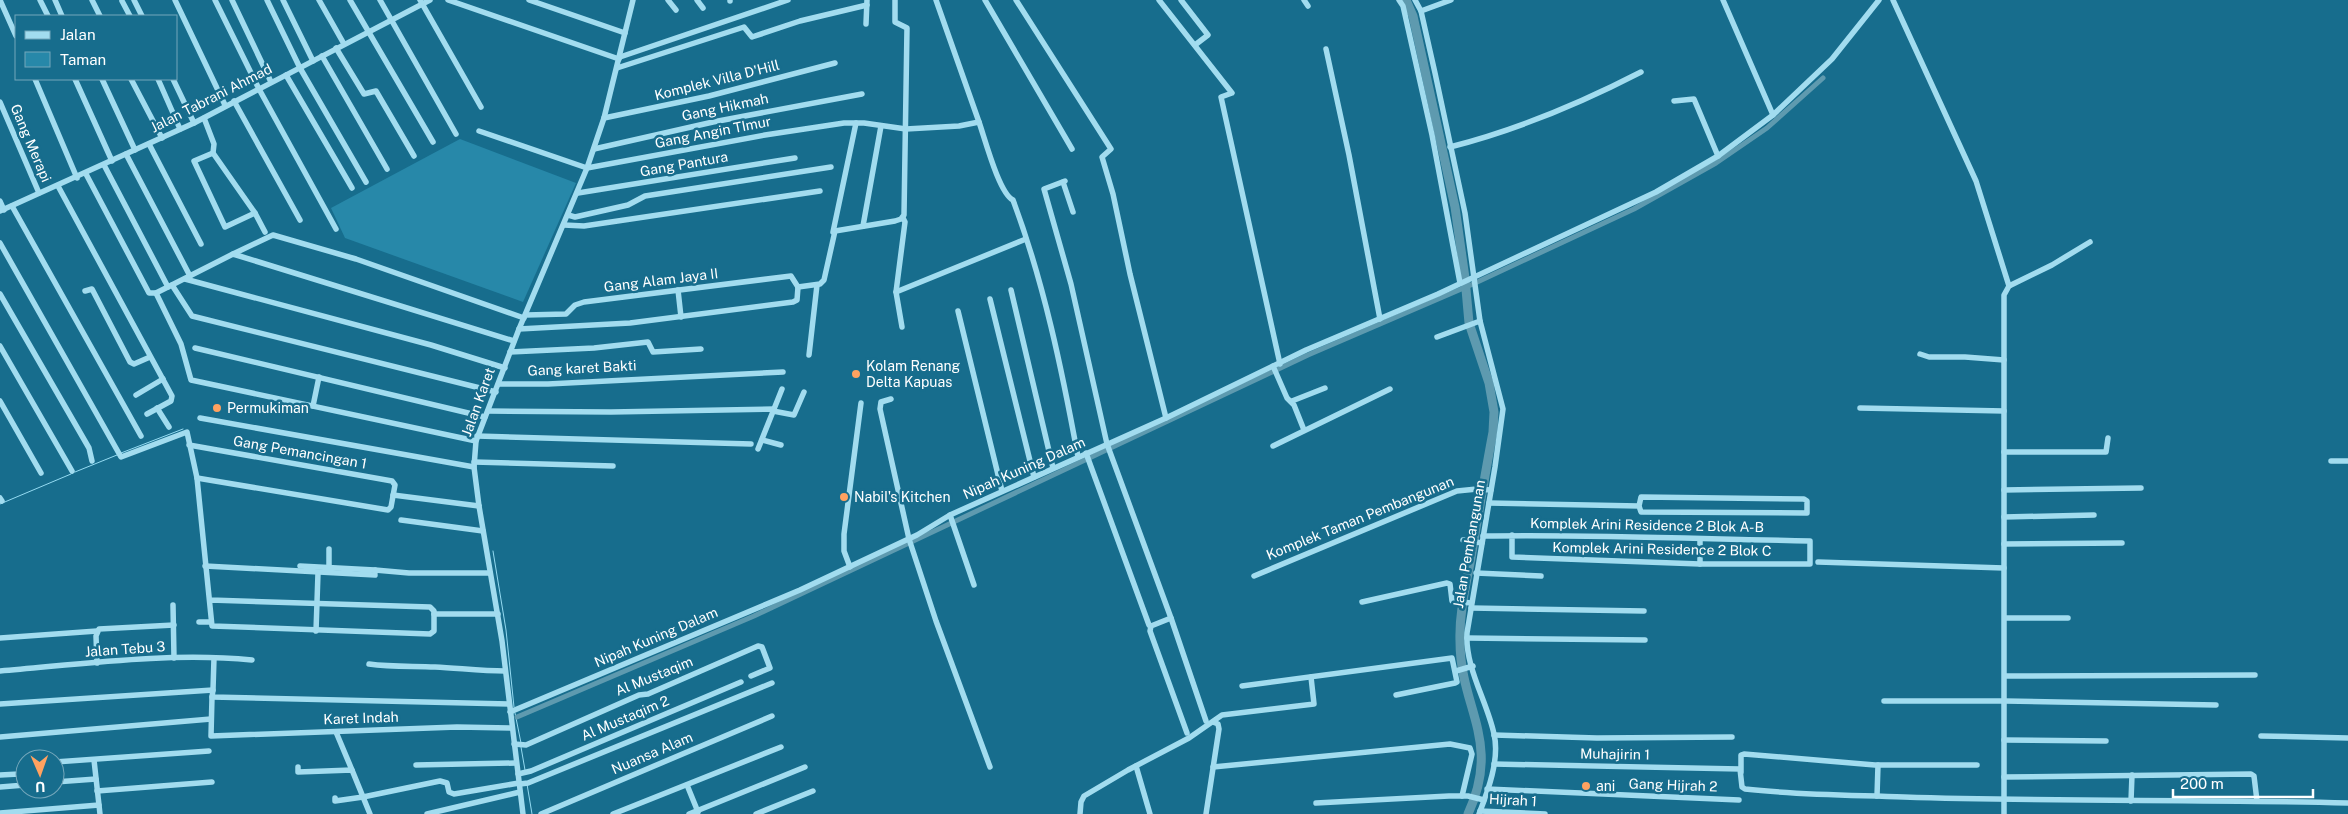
<svg xmlns="http://www.w3.org/2000/svg" width="2348" height="814" font-family="'Public Sans',sans-serif">
<rect width="100%" height="100%" fill="#176d8d"/>
<!-- green -->
<polygon fill="#2788a9" points="460,139 576,183 523,302 345,238 331,208"/>
<g fill="none" stroke-linecap="round" stroke-linejoin="round">
<!-- stream -->
<g stroke="#94dbf2" stroke-width="1">
<polyline points="121,453 183,429"/>
<polyline points="75,472 117,455"/>
<polyline points="0,504 71,474"/>
<polyline points="493,551 506,630 514,707"/>
<polyline points="515,713 521,743"/>
<polyline points="521,747 525,770"/>
<polyline points="527,784 532,814"/>
</g>
<!-- canal -->
<polyline stroke="#5e9aaf" stroke-width="5" points="517,717 754,616 1308,355 1473,284 1634,209 1716,163 1767,128 1823,78"/>
<!-- river -->
<path stroke="#5e9aaf" stroke-width="9" d="M1406 0 1413 16 1455 207 1465 278 1469 323 1489 383 1494 412 1493 432C1485 474 1478 516 1471 558 1466 585 1459 613 1460 641 1460 709 1502 740 1468 814"/>
<!-- minor -->
<g stroke="#a2dcef" stroke-width="5.5">
<polyline points="0,0 16,36"/>
<polyline points="40,0 48,16"/>
<polyline points="55,0 62,16"/>
<polyline points="92,0 100,16"/>
<polyline points="134,0 142,16"/>
<polyline points="175,0 225,105"/>
<polyline points="215,0 259,89 336,229"/>
<polyline points="232,0 271,82"/>
<polyline points="267,0 300,68 366,182"/>
<polyline points="283,0 313,61"/>
<polyline points="319,0 344,44"/>
<polyline points="350,0 433,142"/>
<polyline points="380,0 456,134"/>
<polyline points="420,0 481,107"/>
<polyline points="448,0 619,59"/>
<polyline points="529,0 625,33"/>
<polyline points="668,0 676,10"/>
<polyline points="697,0 703,8"/>
<polyline points="730,0 730,1"/>
<polyline points="985,0 1072,149"/>
<polyline points="1016,0 1111,149 1102,157 1113,194 1130,274 1166,418"/>
<polyline points="1159,0 1232,93 1221,97 1280,364"/>
<polyline points="1181,0 1208,35 1195,45"/>
<polyline points="1304,0 1308,6"/>
<polyline points="1399,0 1403,6 1432,135 1460,283"/>
<path d="M1415 0 1421 11 1435 73 1465 213 1480 321 1503 409 1495 467 1467 633C1465 668 1487 701 1494 734 1500 759 1488 791 1479 814"/>
<polyline points="1723,0 1773,115"/>
<polyline points="1893,0 1976,181 2009,286"/>
<polyline points="122,1 130,16"/>
<polyline points="1421,11 1451,0"/>
<polyline points="866,24 867,0"/>
<polyline points="336,48 364,94 376,91 414,156"/>
<polyline points="1326,49 1349,155 1380,319"/>
<polyline points="322,56 387,169"/>
<polyline points="620,57 788,0"/>
<polyline points="617,68 744,27 752,37 800,21 867,5"/>
<polyline points="286,75 352,188"/>
<polyline points="35,79 77,178"/>
<polyline points="75,79 112,161"/>
<polyline points="102,79 135,150"/>
<polyline points="131,79 162,138"/>
<polyline points="158,79 180,129"/>
<polyline points="173,79 194,123"/>
<polyline points="234,101 300,220"/>
<polyline points="1674,101 1694,99 1718,156"/>
<polyline points="0,102 39,193"/>
<polyline points="204,118 214,144 213,153 255,213 265,232"/>
<polyline points="604,118 709,96 835,63"/>
<path d="M979 122C985 139 999 193 1013 200 1044 283 1062 370 1078 457"/>
<polyline points="479,131 587,168 765,135 844,123 864,123 906,129 959,126 979,122 936,0"/>
<polyline points="149,144 201,244"/>
<path d="M1450 147C1517 130 1579 104 1641 72"/>
<polyline points="594,149 713,122 862,94"/>
<polyline points="213,153 194,161 225,227 255,213"/>
<polyline points="126,154 190,276"/>
<polyline points="104,165 168,287"/>
<polyline points="86,174 149,293 156,293 233,254 514,341"/>
<polyline points="1065,181 1044,189 1071,284 1107,444 1171,618 1206,721"/>
<polyline points="1063,182 1073,212"/>
<polyline points="58,186 172,396 171,401 147,414"/>
<polyline points="578,193 795,158"/>
<polyline points="0,201 4,210"/>
<polyline points="12,206 141,436"/>
<polyline points="0,211 194,123 430,0"/>
<polyline points="568,215 575,217 628,205 645,196 831,167"/>
<polyline points="564,225 584,226 820,191"/>
<polyline points="863,226 881,126"/>
<polyline points="833,232 856,123"/>
<polyline points="0,243 121,457 187,432 197,478 212,626 430,634 434,631 434,611 430,607 210,600"/>
<polyline points="233,254 273,235 356,259 524,318"/>
<polyline points="185,279 431,345 505,368"/>
<polyline points="172,285 192,316 496,392"/>
<polyline points="798,287 820,284 824,280 835,231 895,221 901,219 904,215 907,28 895,22 895,0"/>
<polyline points="678,290 681,317"/>
<polyline points="1011,290 1053,468"/>
<polyline points="85,291 92,289 130,362 134,364 150,357"/>
<polyline points="896,292 1026,239"/>
<polyline points="156,293 181,344 191,380 476,441"/>
<polyline points="0,294 89,448 92,461"/>
<polyline points="990,299 1034,477"/>
<polyline points="958,311 1002,491"/>
<polyline points="526,315 566,314 575,305 584,302 791,276 798,287"/>
<polyline points="902,327 896,292 905,222 903,218"/>
<polyline points="519,329 630,323 793,302 797,300 798,287"/>
<polyline points="1437,337 1480,321"/>
<polyline points="0,346 72,471"/>
<polyline points="195,348 485,417"/>
<polyline points="510,352 594,348 648,342 653,352 701,349"/>
<polyline points="1920,354 1929,357 1965,357 2004,360"/>
<polyline points="809,355 817,285"/>
<polyline points="1273,366 1287,398 1294,405 1304,430"/>
<polyline points="499,384 548,384 783,372"/>
<polyline points="136,395 163,379"/>
<polyline points="891,399 881,402 880,409 909,539 936,621 990,767"/>
<polyline points="0,401 41,473"/>
<polyline points="1292,401 1325,388"/>
<polyline points="313,406 319,377"/>
<polyline points="157,408 169,427"/>
<polyline points="1860,408 2004,411"/>
<polyline points="774,409 782,389"/>
<polyline points="488,411 611,412 774,409 758,449"/>
<polyline points="773,411 794,415 804,392"/>
<polyline points="200,418 474,467"/>
<polyline points="477,436 751,444"/>
<polyline points="762,440 781,445"/>
<polyline points="189,445 392,481 395,485 391,507 388,510 197,478"/>
<polyline points="1273,446 1390,389"/>
<polyline points="2004,452 2106,452 2108,438"/>
<polyline points="1086,453 1149,625"/>
<polyline points="2331,461 2348,461"/>
<polyline points="474,462 613,466"/>
<polyline points="2004,490 2141,488"/>
<polyline points="393,495 479,506"/>
<polyline points="0,498 2,501"/>
<polyline points="1489,503 1639,506 1641,512 1807,513 1807,501 1804,499 1641,497 1639,506"/>
<polyline points="950,515 974,585"/>
<polyline points="2004,517 2094,515"/>
<polyline points="401,520 483,531"/>
<path d="M1483 536C1592 534 1701 539 1810 541V564H1700L1512 557V535"/>
<polyline points="1700,539 1700,564"/>
<polyline points="1463,540 1482,543"/>
<polyline points="2004,544 2122,543"/>
<polyline points="1818,562 2004,568"/>
<polyline points="205,566 375,575"/>
<polyline points="300,566 375,570 375,572"/>
<polyline points="850,567 844,551 844,534 861,403"/>
<polyline points="329,568 329,549"/>
<polyline points="375,570 409,573 490,573"/>
<polyline points="1476,573 1541,576"/>
<polyline points="1254,576 1457,491 1477,489 1491,490"/>
<polyline points="1362,602 1447,583 1450,584 1452,601 1471,603"/>
<polyline points="173,605 174,658"/>
<polyline points="1471,608 1644,611"/>
<polyline points="434,614 498,614"/>
<polyline points="1171,618 1151,626 1150,631 1187,733"/>
<polyline points="2005,618 2068,618"/>
<polyline points="199,622 211,622"/>
<polyline points="316,631 318,573"/>
<polyline points="0,638 97,631"/>
<polyline points="1467,638 1645,640"/>
<polyline points="97,663 96,636 99,629 174,625"/>
<path d="M369 664C391 667 412 666 435 667 458 668 481 671 505 671"/>
<path d="M0 671C83 664 169 652 252 660"/>
<polyline points="1456,671 1473,666"/>
<polyline points="2005,676 2255,675"/>
<polyline points="1242,686 1452,658 1457,682 1455,683 1396,695"/>
<polyline points="213,690 214,658"/>
<polyline points="212,697 211,736 457,727 512,728"/>
<polyline points="1884,701 2005,701 2216,705"/>
<polyline points="0,704 213,690 212,697 509,704"/>
<polyline points="510,712 800,590 917,535 950,515 1166,418 1306,350 1438,294 1656,192 1718,156 1773,115 1832,59 1879,0"/>
<polyline points="336,732 352,770"/>
<polyline points="1494,735 1597,738 1732,737"/>
<polyline points="2261,736 2348,738"/>
<polyline points="0,737 211,719"/>
<polyline points="2004,740 2106,741"/>
<polyline points="514,744 526,745 639,695 648,694 758,646 762,647 770,668 751,676"/>
<polyline points="94,760 100,814"/>
<polyline points="55,762 209,751"/>
<path d="M1494 764 1740 769 1742 787 1745 789C1797 795 1851 795 1904 797 2052 802 2200 799 2348 803"/>
<polyline points="416,765 516,763"/>
<polyline points="1136,766 1150,814"/>
<polyline points="298,767 298,772 352,770 370,814"/>
<polyline points="1213,767 1450,744 1470,748 1472,754 1462,796"/>
<polyline points="1741,772 1741,755 1744,754 1875,765 1977,765"/>
<polyline points="518,774 531,771 741,682"/>
<polyline points="0,775 19,774 22,766 25,764"/>
<polyline points="2004,777 2251,774 2254,776 2257,801"/>
<polyline points="55,782 96,779"/>
<polyline points="520,784 528,783 772,683"/>
<polyline points="687,785 698,812"/>
<polyline points="0,787 25,785"/>
<polyline points="1487,789 1739,800"/>
<polyline points="97,791 212,782"/>
<polyline points="1877,796 1878,765"/>
<polyline points="335,798 335,801 363,797 440,781 447,783 449,792 454,794 519,783"/>
<polyline points="2131,801 2132,775"/>
<polyline points="1316,803 1449,796 1468,796 1484,800"/>
<polyline points="1480,811 1545,814"/>
<polyline points="0,813 99,805"/>
<polyline points="427,814 520,792"/>
<polyline points="523,814 502,641 479,506 474,467 476,441 519,329 587,168 604,118 633,0"/>
<polyline points="541,814 772,716"/>
<polyline points="613,814 781,747"/>
<polyline points="689,814 805,767"/>
<polyline points="756,814 813,791"/>
<polyline points="1080,814 1081,802 1084,796 1128,770 1189,738 1222,715 1314,704 1311,677"/>
<polyline points="1206,814 1219,729 1218,724 1213,722"/>
<polyline points="2004,814 2004,295 2009,286 2052,265 2090,242"/>
</g>
</g>
<!-- markers -->
<g fill="#ffa260" stroke="#176d8d" stroke-width="2">
<circle cx="856" cy="374" r="5"/>
<circle cx="217" cy="408" r="5"/>
<circle cx="844" cy="497" r="5"/>
<circle cx="1586" cy="786" r="5"/>
</g>
<g text-anchor="middle" dominant-baseline="central" stroke-width="5" stroke-linejoin="round" paint-order="stroke">
<!-- street labels -->
<g font-size="14" fill="#fff" stroke="#176d8d">
<text transform="translate(717 80) rotate(-14)">Komplek Villa D'Hill</text>
<text transform="translate(211 98) rotate(-27)">Jalan Tabrani Ahmad</text>
<text transform="translate(725 107) rotate(-12)">Gang Hikmah</text>
<text transform="translate(713 132) rotate(-11)">Gang Angin TImur</text>
<text transform="translate(31 143) rotate(67)">Gang Merapi</text>
<text transform="translate(684 164) rotate(-10)">Gang Pantura</text>
<text transform="translate(661 280) rotate(-7)">Gang Alam Jaya II</text>
<text transform="translate(582 368) rotate(-3)">Gang karet Bakti</text>
<text transform="translate(478 402) rotate(-70)">Jalan Karet</text>
<text transform="translate(300 452) rotate(10)">Gang Pemancingan 1</text>
<text transform="translate(1024 468) rotate(-24)">Nipah Kuning Dalam</text>
<text transform="translate(1360 518) rotate(-22)">Komplek Taman Pembangunan</text>
<text transform="translate(1647 525) rotate(1)">Komplek Arini Residence 2 Blok A-B</text>
<text transform="translate(1469 544) rotate(-80)">Jalan Pembangunan</text>
<text transform="translate(1662 549) rotate(1)">Komplek Arini Residence 2 Blok C</text>
<text transform="translate(656 637) rotate(-23)">Nipah Kuning Dalam</text>
<text transform="translate(125 649) rotate(-4)">Jalan Tebu 3</text>
<text transform="translate(654 676) rotate(-22)">Al Mustaqim</text>
<text transform="translate(361 718) rotate(-2)">Karet Indah</text>
<text transform="translate(625 718) rotate(-23)">Al Mustaqim 2</text>
<text transform="translate(652 753) rotate(-23)">Nuansa Alam</text>
<text transform="translate(1615 754) rotate(1)">Muhajirin 1</text>
<text transform="translate(1673 785) rotate(2)">Gang Hijrah 2</text>
<text transform="translate(1513 800) rotate(3)">Hijrah 1</text>
</g>
<!-- poi labels -->
<g font-size="14" fill="#fff" stroke="#176d8d" text-anchor="start">
<text x="866" y="366">Kolam Renang<tspan x="866" dy="16">Delta Kapuas</tspan></text>
<text x="227" y="408">Permukiman</text>
<text x="854" y="497">Nabil's Kitchen</text>
<text x="1596" y="786">ani</text>
</g>
</g>
<!-- legend -->
<rect x="15" y="15" width="162" height="65" fill="#176d8d" stroke="#74a7bb"/>
<rect x="25" y="31" width="25" height="8" fill="#a2dcef" stroke="#74a7bb"/>
<text x="60" y="40" font-size="15" fill="#ffffff">Jalan</text>
<rect x="25" y="52" width="25" height="15" fill="#2788a9" stroke="#74a7bb"/>
<text x="60" y="65" font-size="15" fill="#ffffff">Taman</text>
<!-- north arrow -->
<g transform="translate(40 774) rotate(178)"><circle r="24" fill="#176d8d" stroke="#74a7bb"/>
<path d="M0-4L9 19L0 12L-9 19Z" fill="#ffa260"/>
<text y="-8" font-size="14" font-weight="bold" text-anchor="middle" fill="#ffffff">U</text>
</g>
<!-- scale -->
<path d="M2173 789v8h140v-8" fill="none" stroke="#ffffff" stroke-width="2.5"/>
<text x="2180" y="789" font-size="15" fill="#ffffff" stroke="#176d8d" stroke-width="4" paint-order="stroke">200 m</text>
</svg>
